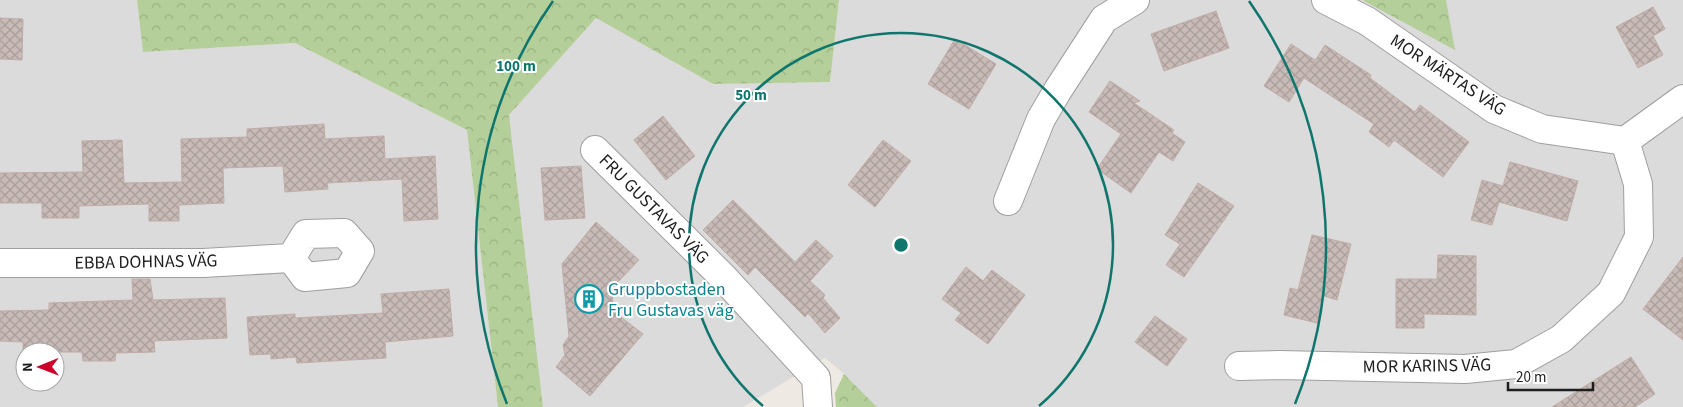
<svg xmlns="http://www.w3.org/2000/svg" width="1683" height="407" font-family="'Source Sans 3',sans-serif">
<defs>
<pattern id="forest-crowns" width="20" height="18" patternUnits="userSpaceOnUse" patternTransform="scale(1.25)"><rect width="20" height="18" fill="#b4cf99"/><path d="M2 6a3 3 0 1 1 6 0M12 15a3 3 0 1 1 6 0" fill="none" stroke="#9ab183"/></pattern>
<pattern id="building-cross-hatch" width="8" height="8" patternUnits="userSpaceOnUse" patternTransform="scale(1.25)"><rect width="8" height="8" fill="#c7bab7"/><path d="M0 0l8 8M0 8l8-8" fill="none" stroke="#aa9f9d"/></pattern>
</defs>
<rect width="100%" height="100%" fill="#efe9e4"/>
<!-- residential -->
<g fill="#dcdbdb" fill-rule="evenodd">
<path d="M0 0H137L143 52 295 43 467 130 498 407H0ZM25 352H55V382H25Z"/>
<polygon points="839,0 1683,0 1683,407 877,407 844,374 825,358 743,407 543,407 509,115 596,18 713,84 830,82"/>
</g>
<!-- forest -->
<g fill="url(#forest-crowns)">
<polygon points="137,0 839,0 830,82 713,84 596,18 509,115 543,407 498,407 467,130 295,43 143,52"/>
<polygon points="1364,0 1446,0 1455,50 1364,1"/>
<polygon points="844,374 877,407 836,407 835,393"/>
</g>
<!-- building -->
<g fill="url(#building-cross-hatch)" stroke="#c1aca6">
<polygon points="1653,7 1665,29 1653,36 1663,55 1638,68 1616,27"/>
<polygon points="1216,11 1229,48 1164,71 1151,34"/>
<polygon points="0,18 23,19 22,60 0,59"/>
<polygon points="955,39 996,64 969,109 928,84"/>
<polygon points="1291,44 1315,60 1289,102 1264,86"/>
<polygon points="1325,45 1371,75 1370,78 1415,112 1420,105 1469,142 1443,177 1394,140 1389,147 1369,132 1374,124 1304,78"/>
<polygon points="1110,81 1140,101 1134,103 1174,130 1172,133 1185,142 1173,161 1159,152 1131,193 1097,169 1121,134 1089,112"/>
<polygon points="663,116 695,156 666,180 634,140"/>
<polygon points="324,124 325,139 384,136 385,159 435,156 438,219 404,221 402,179 327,183 328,189 285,192 283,166 223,168 224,203 179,205 179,221 149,221 149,204 79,206 79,218 42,218 42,203 0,203 0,173 83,172 82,141 122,140 124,183 182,182 181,139 247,137 247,129"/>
<polygon points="883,140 911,161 875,207 848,185"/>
<polygon points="1510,162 1578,181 1567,221 1499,202 1492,225 1471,220 1482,180 1503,186"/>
<polygon points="581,166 585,218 545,220 541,168"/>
<polygon points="1198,183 1234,206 1184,277 1166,265 1180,244 1165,235"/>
<polygon points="733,200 795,262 816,240 833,256 810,281 825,295 823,298 840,318 825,333 808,313 805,317 755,267 748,275 703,230"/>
<polygon points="596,222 639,260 612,288 613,311 643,334 590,396 556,367 565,355 563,345 569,336 562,264"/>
<polygon points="1312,235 1351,244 1337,300 1324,296 1317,323 1284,315 1290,288 1298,290"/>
<polygon points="1438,255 1476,256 1476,315 1424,314 1424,328 1396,328 1396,279 1437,279"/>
<polygon points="1683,257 1683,340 1643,309"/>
<polygon points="966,267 983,281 992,270 1025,295 988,344 955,320 961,313 942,299"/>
<polygon points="132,279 150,279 153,300 225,298 227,338 154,341 155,352 116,353 115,361 83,361 82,352 23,352 23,342 0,341 0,311 49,310 49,303 133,300"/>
<polygon points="449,289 453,336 385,342 386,358 297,363 296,357 271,359 271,354 250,355 247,317 295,314 295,318 383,313 381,294"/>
<polygon points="1155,316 1187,339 1167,366 1135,342"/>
<polygon points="1631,357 1655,394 1635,407 1552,407"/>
</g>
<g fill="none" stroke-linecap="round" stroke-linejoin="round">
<defs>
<g id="minor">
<polyline points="1326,0 1367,21 1494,109 1542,129 1625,141 1683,99"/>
<polyline points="595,150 723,277 816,378 818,407"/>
<polyline points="1008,201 1041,119 1058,90 1104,19 1135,0"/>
<polygon points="344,233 360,251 347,273 305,277 291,258 306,234"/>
<polyline points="0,263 203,263 291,258"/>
<polyline points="1239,366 1279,365 1465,369 1516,364 1561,339 1611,293 1639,237 1638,184 1625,141"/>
</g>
</defs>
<!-- minor casing -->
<use href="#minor" stroke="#9f9f9f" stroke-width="30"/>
<!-- minor -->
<use href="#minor" stroke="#fff" stroke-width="28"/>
</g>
<!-- distance rings -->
<g fill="none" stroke="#0f766e" stroke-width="2.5">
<path d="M763 406A212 212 0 1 1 1039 406"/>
<path d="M507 404A425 425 0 0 1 553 1M1249 1A425 425 0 0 1 1295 404"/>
</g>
<!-- icons -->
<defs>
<symbol id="building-ring" viewBox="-11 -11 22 22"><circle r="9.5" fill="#fff" stroke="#0f9aa8" stroke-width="1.5"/><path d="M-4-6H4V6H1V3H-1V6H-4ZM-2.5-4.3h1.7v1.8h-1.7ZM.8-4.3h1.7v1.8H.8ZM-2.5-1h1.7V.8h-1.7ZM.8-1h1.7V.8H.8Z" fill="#0f9aa8"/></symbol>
</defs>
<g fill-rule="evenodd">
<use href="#building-ring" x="573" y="283" width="32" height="32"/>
</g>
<g text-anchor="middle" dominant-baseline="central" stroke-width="4" stroke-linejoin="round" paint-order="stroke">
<!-- street labels -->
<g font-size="18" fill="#1e1e1e" stroke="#fff">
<text transform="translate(1448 75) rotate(33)">MOR MÄRTAS VÄG</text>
<text transform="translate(654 209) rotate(45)">FRU GUSTAVAS VÄG</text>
<text transform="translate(146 262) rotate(-1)">EBBA DOHNAS VÄG</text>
<text transform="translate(1427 366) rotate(-1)">MOR KARINS VÄG</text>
</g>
<!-- culture labels -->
<g font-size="18" fill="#0d838f" stroke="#fff" text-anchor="start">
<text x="608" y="289">Gruppbostaden<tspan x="608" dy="21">Fru Gustavas väg</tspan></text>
</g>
</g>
<circle cx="901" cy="245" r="8" fill="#0f766e" stroke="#fff" stroke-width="2.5"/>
<g font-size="15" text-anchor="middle" font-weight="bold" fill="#0f766e" stroke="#fff" stroke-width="4" stroke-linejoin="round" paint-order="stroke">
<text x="516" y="71">100 m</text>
<text x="751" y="100">50 m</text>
</g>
<!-- north arrow -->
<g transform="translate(40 367) rotate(269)"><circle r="24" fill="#ffffff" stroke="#a5a5a5"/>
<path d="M0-4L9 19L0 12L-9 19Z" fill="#cc002c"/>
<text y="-8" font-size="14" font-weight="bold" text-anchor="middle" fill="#1e1e1e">N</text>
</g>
<!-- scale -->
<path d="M1508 382v8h85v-8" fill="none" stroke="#1e1e1e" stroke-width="2.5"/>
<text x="1516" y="382" font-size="15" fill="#1e1e1e" stroke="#ffffff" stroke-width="4" paint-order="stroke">20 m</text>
</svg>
